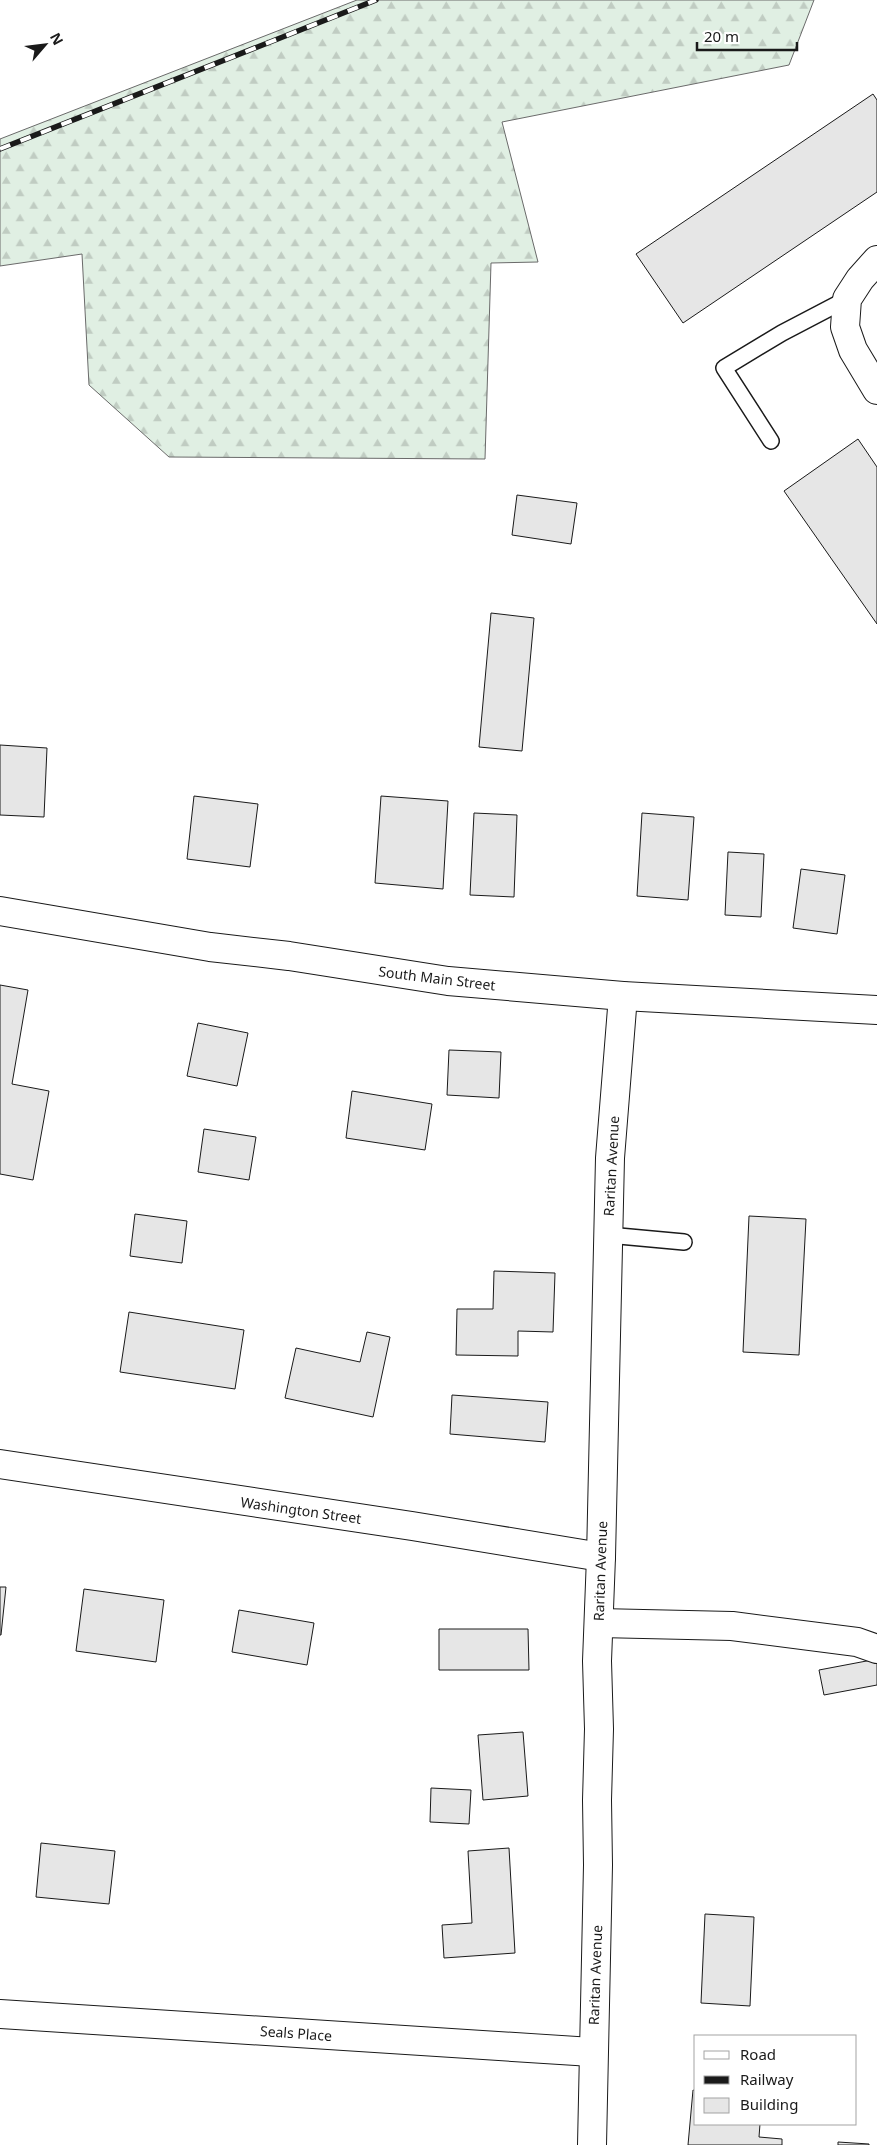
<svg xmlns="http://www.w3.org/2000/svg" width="877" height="2145" font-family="'Noto Sans',sans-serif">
<defs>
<pattern id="forest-firs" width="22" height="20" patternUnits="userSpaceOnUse" patternTransform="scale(1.25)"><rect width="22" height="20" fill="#e0efe3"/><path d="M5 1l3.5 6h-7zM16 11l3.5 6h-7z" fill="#c0ccc2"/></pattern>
</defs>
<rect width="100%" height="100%" fill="#fff"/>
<!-- forest -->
<polygon fill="url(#forest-firs)" stroke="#6a6a6a" points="357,0 814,0 789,65 502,122 538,262 491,263 485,459 169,457 89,385 82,254 0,266 0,139"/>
<!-- building -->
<g fill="#e6e6e6" stroke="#1a1a1a">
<polygon points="873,94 877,100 877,192 683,323 636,254"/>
<polygon points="858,439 877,467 877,624 784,491"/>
<polygon points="517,495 577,503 571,544 512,535"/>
<polygon points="491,613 534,618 522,751 479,747"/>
<polygon points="0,745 47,748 44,817 0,815"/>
<polygon points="194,796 258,804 250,867 187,859"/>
<polygon points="381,796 448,801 443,889 375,883"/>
<polygon points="474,813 517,815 514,897 470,895"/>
<polygon points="642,813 694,817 688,900 637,896"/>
<polygon points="728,852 764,854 761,917 725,915"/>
<polygon points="801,869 845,875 837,934 793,928"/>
<polygon points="0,985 28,990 12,1084 49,1091 33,1180 0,1174"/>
<polygon points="198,1023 248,1033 237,1086 187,1076"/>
<polygon points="449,1050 501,1052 499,1098 447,1095"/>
<polygon points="352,1091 432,1104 425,1150 346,1138"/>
<polygon points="204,1129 256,1137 249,1180 198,1172"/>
<polygon points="135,1214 187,1221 182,1263 130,1256"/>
<polygon points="749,1216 806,1219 799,1355 743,1352"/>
<polygon points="494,1271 555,1273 553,1332 518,1331 518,1356 456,1355 457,1309 493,1309"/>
<polygon points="129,1312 244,1330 235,1389 120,1372"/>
<polygon points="367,1332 390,1337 373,1417 285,1398 296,1348 360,1362"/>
<polygon points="452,1395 548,1402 545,1442 450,1434"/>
<polygon points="0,1587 6,1587 1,1635 0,1635"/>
<polygon points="84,1589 164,1600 156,1662 76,1651"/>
<polygon points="239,1610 314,1623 307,1665 232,1652"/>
<polygon points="439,1629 528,1629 529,1670 439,1670"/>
<polygon points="877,1659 877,1685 824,1695 819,1670"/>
<polygon points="523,1732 528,1796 483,1800 478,1735"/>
<polygon points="431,1788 471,1790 469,1824 430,1822"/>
<polygon points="41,1843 115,1851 109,1904 36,1897"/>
<polygon points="509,1848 515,1953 444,1958 442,1925 472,1923 468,1851"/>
<polygon points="705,1914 754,1917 750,2006 701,2003"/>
<polygon points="693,2090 696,2091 696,2124 760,2124 759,2137 782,2139 782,2145 688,2145"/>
<polygon points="838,2142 869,2144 869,2145 838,2145"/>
</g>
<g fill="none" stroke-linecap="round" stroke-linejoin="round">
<defs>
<g id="lane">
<polyline points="771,441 724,368 782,333 847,299"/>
<polyline points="608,1235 684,1242"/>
</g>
<g id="street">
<polyline points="877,260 860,279 847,299 845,327 853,350 877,390"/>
<polyline points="0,1464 412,1526 601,1557"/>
<polyline points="599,1623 732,1626 857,1642 877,1649"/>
<polyline points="0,2014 592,2052"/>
<polyline points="592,2145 598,1865 597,1800 599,1729 597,1661 601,1557 610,1158 623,996"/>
</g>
<polyline id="secondary" points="0,911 210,947 289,956 448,981 623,996 877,1010"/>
</defs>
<!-- lane casing -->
<use href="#lane" stroke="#1a1a1a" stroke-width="18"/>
<!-- street casing -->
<use href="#street" stroke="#1a1a1a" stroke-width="30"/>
<!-- secondary casing -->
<use href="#secondary" stroke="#1a1a1a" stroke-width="30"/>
<!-- lane -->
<use href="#lane" stroke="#fff" stroke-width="15"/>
<!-- street -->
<use href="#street" stroke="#fff" stroke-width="28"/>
<!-- secondary -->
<use href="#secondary" stroke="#fff" stroke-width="28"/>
<defs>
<polyline id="rail" points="0,149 376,0"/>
</defs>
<!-- rail casing -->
<use href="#rail" stroke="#1a1a1a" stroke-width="5.5"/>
<!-- rail -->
<use href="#rail" stroke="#fff" stroke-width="4" stroke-dasharray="11" stroke-linecap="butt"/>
</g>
<g text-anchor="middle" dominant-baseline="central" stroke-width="4" stroke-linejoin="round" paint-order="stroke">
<!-- street labels -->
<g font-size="14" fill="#1a1a1a" stroke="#fff">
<text transform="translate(437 978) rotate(7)">South Main Street</text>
<text transform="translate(611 1166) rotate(-87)">Raritan Avenue</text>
<text transform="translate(301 1510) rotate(8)">Washington Street</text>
<text transform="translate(600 1571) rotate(-88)">Raritan Avenue</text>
<text transform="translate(595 1975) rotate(-88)">Raritan Avenue</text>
<text transform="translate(296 2033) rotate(4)">Seals Place</text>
</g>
</g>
<!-- legend -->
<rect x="694" y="2035" width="162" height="90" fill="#ffffff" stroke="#a3a3a3"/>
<rect x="704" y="2051" width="25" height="8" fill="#ffffff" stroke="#a3a3a3"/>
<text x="740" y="2060" font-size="15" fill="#1a1a1a">Road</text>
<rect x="704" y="2076" width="25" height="8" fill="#1a1a1a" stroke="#a3a3a3"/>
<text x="740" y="2085" font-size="15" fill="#1a1a1a">Railway</text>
<rect x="704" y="2098" width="25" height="15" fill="#e6e6e6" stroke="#a3a3a3"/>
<text x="740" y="2110" font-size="15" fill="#1a1a1a">Building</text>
<!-- north arrow -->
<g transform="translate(45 45) rotate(62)" stroke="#ffffff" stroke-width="4" paint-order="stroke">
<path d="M0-4L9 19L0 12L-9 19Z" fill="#1a1a1a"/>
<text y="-8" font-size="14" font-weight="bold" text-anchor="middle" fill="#1a1a1a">N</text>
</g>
<!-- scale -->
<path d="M697 42v8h100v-8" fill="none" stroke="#1a1a1a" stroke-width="2.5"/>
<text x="704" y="42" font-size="15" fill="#1a1a1a" stroke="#ffffff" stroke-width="4" paint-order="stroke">20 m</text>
</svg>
